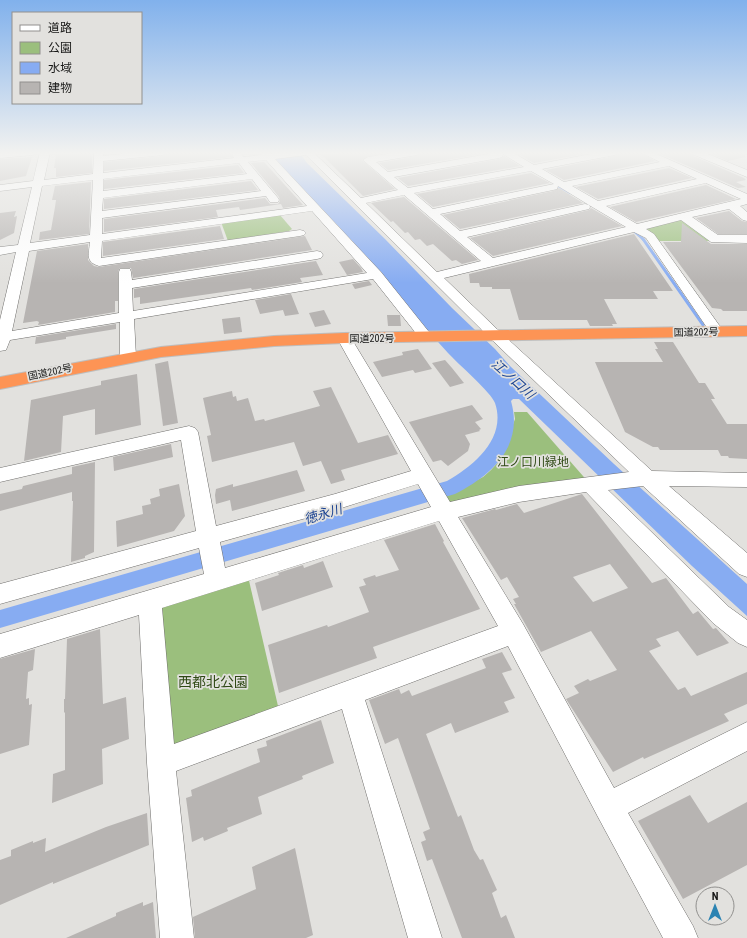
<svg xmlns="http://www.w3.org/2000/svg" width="747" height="938" font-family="'Roboto Condensed','Noto Sans JP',sans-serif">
<rect width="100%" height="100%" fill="#e2e1de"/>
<!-- green -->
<g fill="#9bbf7d">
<polygon points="280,215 292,229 289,231 228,241 221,222"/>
<polygon points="678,219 683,220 713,241 656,241 643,229"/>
<polygon points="514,412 527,412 590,484 443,512 437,500 483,477 491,470 500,460 515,419"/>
<polygon points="247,572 281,719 161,763 150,601"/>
</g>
<!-- water -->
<path fill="#87acf2" d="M269 152H299L307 163 385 239 452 308 495 349 510 366 614 464 747 584V616L692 566 519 399H513L511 401C524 446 492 475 455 494L0 628V610L447 481C474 466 507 438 495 403 492 393 457 363 448 353 410 312 375 269 339 227 316 202 290 179 269 152Z"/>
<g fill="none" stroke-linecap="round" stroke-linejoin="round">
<!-- stream-far1 -->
<g stroke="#87acf2" stroke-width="2.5">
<polyline points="554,184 570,193"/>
<polyline points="635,232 644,240"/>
</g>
<!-- stream -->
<polyline stroke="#87acf2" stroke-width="3" points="643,239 703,325"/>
</g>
<!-- building -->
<g fill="#b7b4b2" fill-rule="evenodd">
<polygon points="91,152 92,152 92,173 56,177 56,168 54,168 56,155"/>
<polygon points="169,152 230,152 232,157 104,171 104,162 163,156"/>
<polygon points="349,152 391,152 368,156 362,160 395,189 363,196 322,155"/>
<polygon points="423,152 491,152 388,170 379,163 417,156"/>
<polygon points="515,152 593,152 534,163"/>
<polygon points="621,152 639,152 655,161 564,180 546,170 615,156"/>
<polygon points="656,152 689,152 691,155 744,178 746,180 736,182 746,187 738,188"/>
<polygon points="707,152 744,152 745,157 728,161"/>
<polygon points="504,156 520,166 408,186 398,178 499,159"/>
<polygon points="32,157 26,176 0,181 0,159"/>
<polygon points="264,162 303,205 283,208 281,204 240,210 239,207 216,210 218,217 104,232 104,219 265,198 270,204 278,204 280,201 279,197 251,163"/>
<polygon points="238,165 244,173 104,189 104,180"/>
<polygon points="669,168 692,178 598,199 576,187"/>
<polygon points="531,173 550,183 433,207 417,194"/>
<polygon points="251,181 258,190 104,209 104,199"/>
<polygon points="91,182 89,234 39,240 40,232 51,230 55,207 56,200 52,200 55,186"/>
<polygon points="706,185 736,199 636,222 610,207"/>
<polygon points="559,188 583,203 460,229 443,215 553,191"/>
<polygon points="404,197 478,260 462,264 456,260 452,261 433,244 427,246 420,239 415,240 408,232 405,233 393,221 391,222 371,203"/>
<polygon points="591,208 622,226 493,256 470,238 589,210"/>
<polygon points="16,211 14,217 17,216 14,233 0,240 0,213"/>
<polygon points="729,211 742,221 747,222 747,234 718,234 696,218"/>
<polygon points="682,223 711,244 747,244 747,311 723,311 721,309 712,308 663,242 681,242"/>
<polygon points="220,226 224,239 103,256 103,242"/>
<polygon points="634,234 673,291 653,291 658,299 604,299 617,324 612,324 613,326 590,326 587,320 519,320 510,289 492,289 492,287 480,287 479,283 470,283 469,274"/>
<polygon points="305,236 312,250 133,278 131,268 120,268 118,272 118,301 115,301 115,312 38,325 39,322 37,321 23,323 37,251 88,244 88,260 94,266 99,267"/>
<polygon points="353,259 361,268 363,272 347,275 339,262"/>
<polygon points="316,261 323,275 300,278 302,282 252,290 251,288 140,304 140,297 134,298 134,289"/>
<polygon points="369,281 372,285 355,289 352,284"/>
<polygon points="291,294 299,314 285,316 283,310 260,314 255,300"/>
<polygon points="324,310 331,324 315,327 309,313"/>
<polygon points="387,315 400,315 401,326 388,326"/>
<polygon points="240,317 242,332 224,334 222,319"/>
<polygon points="116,324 116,329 66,337 66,339 35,344 36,337"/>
<polygon points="654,342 673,342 699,383 705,383 715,399 711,399 727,424 747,424 747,459 729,458 728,456 721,456 718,450 660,450 658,447 653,447 625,432 595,362 663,362 655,349 658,349"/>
<polygon points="418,349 432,369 415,373 413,370 382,377 373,362 403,355 402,352"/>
<polygon points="445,360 452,368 464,383 450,387 432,363"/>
<polygon points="168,361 178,423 163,426 155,364"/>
<polygon points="137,374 141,425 95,435 95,409 63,416 61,452 24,461 31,400 101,385 101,381"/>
<polygon points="331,387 358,443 388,435 398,454 341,470 345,480 331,484 321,461 303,466 294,442 212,462 207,436 211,435 203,398 232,391 233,397 236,396 237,401 248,398 255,421 264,419 265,421 320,406 313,391"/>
<polygon points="472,405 483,419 475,422 481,429 479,430 480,431 465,435 470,444 468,451 448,466 441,460 433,462 409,422"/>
<polygon points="171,444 173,457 114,471 113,457"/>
<polygon points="95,462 94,552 85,556 85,558 71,562 73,501 72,501 72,492 0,511 0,494 22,489 23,486 72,474 72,467"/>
<polygon points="297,470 305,491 232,511 230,500 216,504 215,495 216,489 233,484 233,487"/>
<polygon points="179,484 185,516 174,531 117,547 116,521 143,514 142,506 151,504 150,499 160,496 159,489"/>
<path d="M582 494 652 583 666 578 693 614 698 611 713 629 716 628 729 643 697 656 678 631 656 639 661 646 649 651 678 690 685 687 691 696 747 672V704L724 714 729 721 644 759 643 757 613 772 566 699 579 693 574 686 588 679 590 681 617 670 591 631 541 652 514 604H516L513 599 519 597 507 577 501 580 462 518 495 509 496 510 517 504 524 513ZM610 564 628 588 593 602 573 577Z"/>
<polygon points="435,524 444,541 443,542 480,609 373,647 377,658 279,693 268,645 327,625 328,627 369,612 359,587 366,585 363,579 375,575 376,577 399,570 384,540"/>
<polygon points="323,561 333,587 262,611 255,583 279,575 278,573 303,565 304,568"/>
<polygon points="100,629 103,704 126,697 129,739 102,749 103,784 52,803 53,774 65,770 65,712 64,713 64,699 65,699 67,639"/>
<polygon points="35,649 33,670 28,672 26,699 29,698 29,705 32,704 29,745 0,754 0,659"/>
<polygon points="502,652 512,670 502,673 515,698 504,702 509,712 455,733 451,723 426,734 458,817 461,815 474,850 480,860 483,859 497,890 492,893 501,918 506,915 515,938 462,938 432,859 427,861 421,842 426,840 423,832 430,829 398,738 385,744 369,700 399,689 401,694 409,690 412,696 486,668 482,659"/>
<polygon points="321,720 334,763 302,776 303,779 258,797 262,814 227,828 228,831 204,841 203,837 192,842 186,798 192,796 191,790 260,762 257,749 267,746 266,741"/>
<polygon points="690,795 708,823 747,802 747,865 683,899 638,821"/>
<polygon points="147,813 149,845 53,884 53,882 0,905 0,860 11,856 11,850 33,841 33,843 46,838 45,852 106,827"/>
<polygon points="295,848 313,935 306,938 195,938 193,917 256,889 252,867"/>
<polygon points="143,902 143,906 153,902 156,938 66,938 116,916 116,913"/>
</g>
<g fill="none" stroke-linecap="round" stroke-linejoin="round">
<defs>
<g id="minor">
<polygon points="0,152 38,152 33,155 0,158"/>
<path d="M40 152H50L44 180 93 174 94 152H104L103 156 138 152H168L163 155 103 161V173L234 158 231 152H239L243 157 262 155 259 152H269L271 154 288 152H317L315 154 361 198 398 190 363 160 368 157 400 152H422L417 155 376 162 388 172 499 152 502 153 501 152H512L534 165 601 152H620L615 155 542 169 564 182 660 162 640 152H652L747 194V204L740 206 747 212V221L743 220 729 209 692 217 718 235H747V243L711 242 681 220 646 229 654 234 724 332 722 335 717 336 712 335 646 238 634 232 444 278 500 332 652 471 747 473V487L669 486 747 553V577L739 574 643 486 608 490 729 607 747 620V647L738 643 713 623 586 492 519 502 458 517 523 624 614 788 747 722V751L628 813 693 926 698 938H663L598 817 508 646 365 700 442 938H408L342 709 176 771 194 938H160L147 763 139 615 0 658V634L204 574 199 548 0 604V584L196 531 181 440 0 482V468L189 426 195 428 198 432 216 526 335 494 411 471 337 338 339 335 344 334 349 335 351 338 450 502 519 486 629 472 490 338 306 155 275 159 381 272 429 332V337L427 340 422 341 417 340 415 337V332L373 279 134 319 136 357 133 360 128 362 123 360 120 357V322L10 340 6 350 0 351V320L16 252 0 255V247L18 245 32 187 0 191V185L33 181ZM503 154 524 167 408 188 394 177 499 158 502 157ZM266 160 307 206 102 234V218L266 196 270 202H278L279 200 278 198 248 162ZM239 163 247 174 103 191V179ZM669 166 697 179 598 201 572 186ZM531 171 554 184 433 209 414 193ZM252 179 261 191 102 211 103 198ZM93 180 90 235 30 243 42 186ZM706 183 741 199 637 224 606 206ZM558 186 589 205 585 204 460 231 440 214 553 190 557 189ZM404 195 481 261 437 272 366 203ZM589 205 626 227 493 258 467 237 589 209 590 207ZM312 211 367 273 133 311 132 288 317 259 321 258 323 255 321 252 317 251 132 280 131 272 130 269H120L119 272V313L12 331 29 251 90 242C89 254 85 262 99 266L300 236 304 235 306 233 304 231 300 230 101 258 102 241ZM418 484 431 507 225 568 220 542 335 510ZM439 521 498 626 174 744 162 608Z"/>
<polygon points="690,152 703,152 747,170 747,177 692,154"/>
</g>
<polygon id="highway" points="747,326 747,336 344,343 274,346 161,357 0,389 0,377 161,347 274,336 344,333"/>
</defs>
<!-- minor casing -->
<use href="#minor" stroke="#706f6d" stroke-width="1"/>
<!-- highway casing -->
<use href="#highway" stroke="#bebebe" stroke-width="2"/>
<!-- minor -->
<use href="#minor" fill="#fff" fill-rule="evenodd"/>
<!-- highway -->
<use href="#highway" fill="#fd9455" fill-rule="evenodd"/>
</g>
<!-- sky -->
<linearGradient id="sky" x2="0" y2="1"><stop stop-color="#81b1ec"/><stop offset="0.54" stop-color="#f2f2f0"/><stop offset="1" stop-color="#f2f2f0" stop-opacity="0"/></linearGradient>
<rect width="747" height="283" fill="url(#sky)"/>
<g text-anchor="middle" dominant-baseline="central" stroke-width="3.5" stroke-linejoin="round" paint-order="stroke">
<!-- far-street labels -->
<g font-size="10" fill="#171716" stroke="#e2e1de">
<text transform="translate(696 332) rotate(-1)">国道202号</text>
<text x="372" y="338">国道202号</text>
<text transform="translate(50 372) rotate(-12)">国道202号</text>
</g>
<!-- park labels -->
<g font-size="12" fill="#2f4915" stroke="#e2e1de">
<text x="533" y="462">江ノ口川緑地</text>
</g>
<!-- water labels -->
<g font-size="13" font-style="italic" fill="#1a4291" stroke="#e2e1de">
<text transform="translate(513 379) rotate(42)">江ノ口川</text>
<text transform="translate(323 514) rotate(-17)">徳永川</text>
</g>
<!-- near-park labels -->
<g font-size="14" fill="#2f4915" stroke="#e2e1de">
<text x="213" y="682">西都北公園</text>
</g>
</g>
<!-- legend -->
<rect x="12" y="12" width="130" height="92" fill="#e2e1de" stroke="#91908e"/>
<rect x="20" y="25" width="20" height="6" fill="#ffffff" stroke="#91908e"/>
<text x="48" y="32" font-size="12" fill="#171716">道路</text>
<rect x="20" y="42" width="20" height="12" fill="#9bbf7d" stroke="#91908e"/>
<text x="48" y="52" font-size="12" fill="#171716">公園</text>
<rect x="20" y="62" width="20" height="12" fill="#87acf2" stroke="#91908e"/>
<text x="48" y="72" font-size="12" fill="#171716">水域</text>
<rect x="20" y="82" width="20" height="12" fill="#b7b4b2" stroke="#91908e"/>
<text x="48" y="92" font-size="12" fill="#171716">建物</text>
<!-- north arrow -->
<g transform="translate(715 906)"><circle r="19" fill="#e2e1de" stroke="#91908e"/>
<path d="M0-3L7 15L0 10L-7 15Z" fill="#2b83b2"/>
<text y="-6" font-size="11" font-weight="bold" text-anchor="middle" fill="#171716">N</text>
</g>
</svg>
